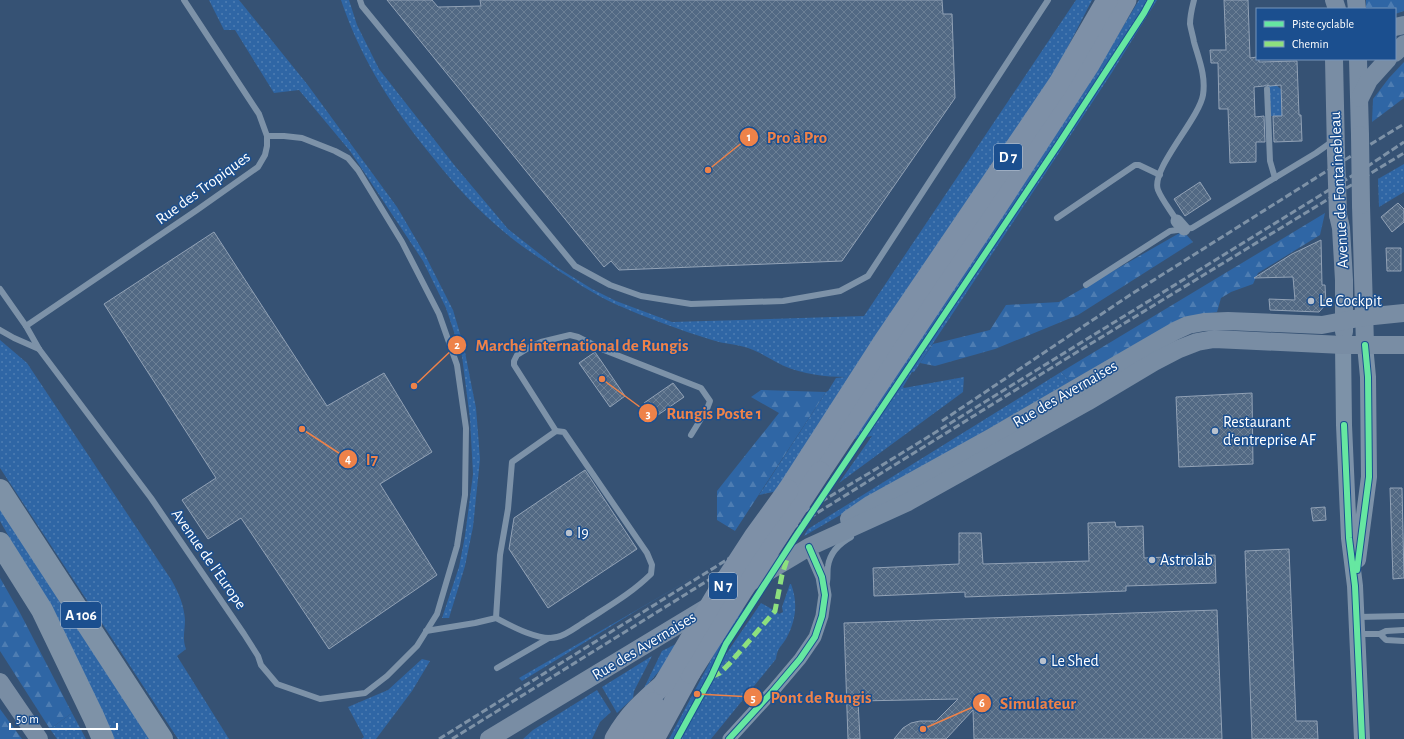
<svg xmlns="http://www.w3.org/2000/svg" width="1404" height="739" font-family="'Alegreya Sans',sans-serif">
<defs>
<pattern id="green-dots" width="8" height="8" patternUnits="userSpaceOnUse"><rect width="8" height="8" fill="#2f66a5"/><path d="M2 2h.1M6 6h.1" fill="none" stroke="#4e7db2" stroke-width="1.8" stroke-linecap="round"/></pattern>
<pattern id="forest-firs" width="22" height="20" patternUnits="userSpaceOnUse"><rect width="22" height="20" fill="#2f66a5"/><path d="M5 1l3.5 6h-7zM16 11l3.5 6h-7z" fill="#4e7db2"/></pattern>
<pattern id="building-cross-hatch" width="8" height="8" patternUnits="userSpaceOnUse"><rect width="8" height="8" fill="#526984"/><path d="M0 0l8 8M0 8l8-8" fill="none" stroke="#6c8096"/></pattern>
</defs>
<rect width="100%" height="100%" fill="#365274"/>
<!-- green -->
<g fill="url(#green-dots)">
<polygon points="209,0 239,0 307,84 397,207 424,253 453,310 464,347 470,378 476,408 480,459 473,527 465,566 449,618 442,618 459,567 465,536 473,474 470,419 462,356 446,308 423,261 350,151 299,90 274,93 235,30 224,30"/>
<path d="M341 0H349L357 25 379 69 455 166 508 229 555 266 592 289 616 301 672 322 864 316 1076 0H1092L1053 76 778 491 759 495 826 392 828 391 836 378 846 377C826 377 802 374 784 366 772 360 760 352 748 348 737 344 724 344 712 340 680 330 647 318 615 304 593 294 573 280 553 267 533 254 514 241 496 225 468 201 445 173 422 144 387 99 359 54 341 0Z"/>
<polygon points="1139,0 1157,0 1111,74 914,372 912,372 903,387 904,388 964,377 963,392 839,483 872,436 854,439 1113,43"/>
<polygon points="1269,86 1277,86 1281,89 1282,116 1271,116"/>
<polygon points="1404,164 1404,192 1379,207 1378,179"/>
<path d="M0 340 27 363 172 581C179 594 184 605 185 620 185 630 182 639 186 649L177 656 229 739H178L0 468Z"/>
<polygon points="1061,372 1070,382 804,536 808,529"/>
<polygon points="0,508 150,739 114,739 34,581 0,521"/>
<polygon points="713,566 639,609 522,681 519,678"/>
<path d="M790 584H791C798 602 796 620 787 637 781 648 778 646 776 659L711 739H680L724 657 761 603 777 612 779 614 783 612 782 607Z"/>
<polygon points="745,609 727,637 675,739 669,739 737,611"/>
<polygon points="678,643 665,664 643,690 662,651"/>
<polygon points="652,656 634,691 633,698 617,713 602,687"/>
<polygon points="422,659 430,661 412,691 376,739 362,739 364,737 348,707 388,690"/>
<polygon points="597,690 611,712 600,722 592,739 523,739 533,730"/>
<polygon points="72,713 86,739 57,739 50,729"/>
</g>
<!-- forest -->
<g fill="url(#forest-firs)">
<polygon points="1366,0 1404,0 1404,11 1395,14 1395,9 1366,9"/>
<polygon points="1404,62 1404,98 1372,122 1373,99 1389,78"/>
<polygon points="1325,213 1320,235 1258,273 1253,284 1231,292 1221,298 1217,312 1180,319 1070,382 1061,372"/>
<polygon points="1183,231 1193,242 1078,315 995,349 935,366 920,363 933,344 990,330 1006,305 1059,302"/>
<polygon points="761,390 826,392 735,531 717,520 717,491 779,413 751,397"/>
<polygon points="0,578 19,611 72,713 50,729 0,651"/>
<polygon points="0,709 22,739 0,739"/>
</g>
<!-- building -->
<g fill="url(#building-cross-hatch)" stroke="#92a2b6">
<polygon points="387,0 432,0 438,7 481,6 480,0 942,0 943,14 952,14 955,98 842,261 619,270 611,261 604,267"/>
<polygon points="1224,0 1248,0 1250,58 1257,57 1257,59 1259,59 1259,62 1297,61 1299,115 1301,115 1302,141 1274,142 1273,116 1282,116 1281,85 1270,86 1266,85 1264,86 1254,87 1255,117 1264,116 1265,142 1256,142 1256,162 1230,163 1228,109 1219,109 1218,63 1211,63 1210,50 1226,50"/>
<polygon points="1200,182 1211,199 1185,216 1174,199"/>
<polygon points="1398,203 1404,209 1404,222 1392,232 1381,217"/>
<polygon points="214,232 327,406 384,373 432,452 380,484 437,575 329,649 241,518 208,539 182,500 216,478 104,304"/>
<polygon points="1321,240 1322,285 1325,285 1326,304 1319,312 1270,310 1269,299 1295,300 1293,277 1254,278 1292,254"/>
<polygon points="1386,248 1401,248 1401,271 1387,271"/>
<polygon points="595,352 625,396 610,407 579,363"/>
<polygon points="673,383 684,397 655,417 644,403"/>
<polygon points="1252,393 1253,464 1179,467 1176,397"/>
<polygon points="585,470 637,549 548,608 509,549 514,518"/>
<polygon points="1390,488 1402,488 1404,578 1393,579"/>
<polygon points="1325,507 1326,520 1313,521 1311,508"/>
<polygon points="1115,522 1116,527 1143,526 1144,558 1215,555 1216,583 1126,586 1126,591 965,597 965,592 874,596 873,568 959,564 959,533 981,533 983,564 1089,561 1088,523"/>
<polygon points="1289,549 1296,721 1317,721 1318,739 1252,739 1245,551"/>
<polygon points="1217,610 1222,739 974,739 973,710 946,739 894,739 903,728 911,723 920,721 936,721 958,699 858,701 860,739 848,739 844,623"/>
</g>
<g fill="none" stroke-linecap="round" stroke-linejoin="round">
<!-- service -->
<g stroke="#7d92a8" stroke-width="6">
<polyline points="360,0 362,6 575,266 610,285 641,296 691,304 783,301 840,291 868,276 1048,0"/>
<polyline points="1267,89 1270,161 1275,178"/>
<polyline points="1057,218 1135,165 1139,165 1160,175"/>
<path d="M1177 221C1171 211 1162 200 1158 190 1150 170 1199 119 1203 95 1206 76 1199 60 1194 42 1193 36 1191 30 1190 24 1190 15 1192 8 1194 0"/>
<polyline points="1086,285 1170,231 1192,228 1316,153 1333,141"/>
<polyline points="0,289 26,326 39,349 151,498 244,634 258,656 261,665 277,684 320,699 365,693 387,676 417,646 437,614 457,546 465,495 466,428 457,365 439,314 402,242 358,170 348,158 335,151 302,138 284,136 267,136"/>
<polyline points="26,326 197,210 258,167 265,155 267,146 267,136 259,114 184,0"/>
<polyline points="0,330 14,338 39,349"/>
<polyline points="556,431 514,365 514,361 517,355 530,347 541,342 570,335 578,337 604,350 701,388 710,401 707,409 691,435"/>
<path d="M827 582C828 577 827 571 828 566 830 553 840 543 851 537"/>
<polyline points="1358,617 1404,616"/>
<path d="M426 631 475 623 496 618C511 626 540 642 557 637 567 635 577 626 586 621 609 606 632 593 651 574L652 565 647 553 564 432 556 431 512 462 508 509 500 555 496 618"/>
<polyline points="1357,634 1380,634 1386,631 1404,630"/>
<polyline points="1380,634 1386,640 1404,641"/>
<polyline points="497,668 549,638"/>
</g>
<!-- minor -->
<g stroke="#7d92a8" stroke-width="13">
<polyline points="1177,221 1184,229"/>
<polyline points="729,739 772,692 800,659 815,637 822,616 825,595 822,577 809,547"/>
</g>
<!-- tertiary -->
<g stroke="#7d92a8" stroke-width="16">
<polyline points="1343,345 1344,425 1349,538 1355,586 1362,739"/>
<polyline points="1358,560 1369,477 1368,377 1365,345"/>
</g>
<!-- secondary -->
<g stroke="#798da4" stroke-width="18">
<polyline points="1334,0 1337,9"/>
<polyline points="1356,0 1357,9"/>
<polyline points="1395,27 1404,25"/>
<polyline points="1395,53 1404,44"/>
<polyline points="1334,59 1336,153"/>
<polyline points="1358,59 1360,135"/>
<polyline points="1360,98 1369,80 1388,59"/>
<polyline points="1361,205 1365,345"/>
<polyline points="1338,215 1341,228 1344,280 1344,332"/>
<polyline points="849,519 871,504 992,437 1175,331 1188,325 1204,322 1228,321 1322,325 1364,317 1404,313"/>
<polyline points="747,584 809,547 908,502 1087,402 1154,362 1179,349 1197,342 1214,339 1236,340 1343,345 1404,345"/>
<polyline points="0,682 39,739"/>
<polyline points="489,739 711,605"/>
</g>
<!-- trunk -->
<g stroke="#7e90a7" stroke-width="21">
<polyline points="820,472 998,205 1089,65 1126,0"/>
<polyline points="788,490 884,341 1059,83 1107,0"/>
<path d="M615 739C629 715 642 703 663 685"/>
<polyline points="633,739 653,703"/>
<polyline points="654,739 690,673"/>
</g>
<!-- motorway -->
<g stroke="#7e92a7" stroke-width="22">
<polyline points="0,490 162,739"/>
<polyline points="0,543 42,610 94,718 103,739"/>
</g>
<!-- rail -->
<g stroke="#7e92a7" stroke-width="3" stroke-dasharray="7 3" stroke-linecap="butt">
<polyline points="942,421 1130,295 1338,164 1404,124"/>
<polyline points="439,739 802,513 871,472 1368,166 1404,142"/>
<polyline points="452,739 1064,360 1404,153"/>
</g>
<!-- secondary-bridge -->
<g stroke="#798da4" stroke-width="18">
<polyline points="1360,135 1361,205"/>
<polyline points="1336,153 1338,215"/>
</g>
<!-- trunk-bridge -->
<g stroke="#7e90a7" stroke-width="21">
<polyline points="690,673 742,591 820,472"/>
<polyline points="663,685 717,594 754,537 788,490"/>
</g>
<!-- quiet -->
<polyline stroke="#8de07e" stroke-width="5" stroke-dasharray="10 5" stroke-linecap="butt" points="711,677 720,673 730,663 775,611 782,575 787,559"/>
<defs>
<g id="cycleway">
<polyline points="1344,425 1349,538 1355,586 1362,739"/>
<polyline points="1357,570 1369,477 1368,377 1365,345"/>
<polyline points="677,739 711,677 726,644 796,536 1060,142 1144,13 1151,0"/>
<polyline points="729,739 772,692 800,659 815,637 822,616 825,595 822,577 809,547"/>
</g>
</defs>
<!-- cycleway casing -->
<use href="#cycleway" stroke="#1b4f8f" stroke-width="8"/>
<!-- cycleway -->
<use href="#cycleway" stroke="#66e7a1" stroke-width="6"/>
</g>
<!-- markers -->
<g fill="#b9c2ce" stroke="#1b4f8f" stroke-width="1.5">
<circle cx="1311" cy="301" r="4"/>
<circle cx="1215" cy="431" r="4"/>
<circle cx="569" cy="533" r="4"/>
<circle cx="1152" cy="560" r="4"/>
<circle cx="1043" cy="661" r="4"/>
</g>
<g text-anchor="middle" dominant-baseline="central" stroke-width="3" stroke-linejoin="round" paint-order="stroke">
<!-- shield labels -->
<g fill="#1b4f8f" stroke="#bbcadd" stroke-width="1">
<rect x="994" y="144" width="28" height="26" rx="3"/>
<rect x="709" y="573" width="28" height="26" rx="3"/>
<rect x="61" y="602" width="40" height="26" rx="3"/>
</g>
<g font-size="15" font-weight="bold" fill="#fff">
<text x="1008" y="157">D 7</text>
<text x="723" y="586">N 7</text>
<text x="81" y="615">A 106</text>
</g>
<!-- street labels -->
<g font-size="16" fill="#fff" stroke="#1b4f8f">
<text transform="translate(203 188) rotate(-36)">Rue des Tropiques</text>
<text transform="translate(1339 190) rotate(-93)">Avenue de Fontainebleau</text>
<text transform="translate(1065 394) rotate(-30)">Rue des Avernaises</text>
<text transform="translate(209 559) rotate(55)">Avenue de l'Europe</text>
<text transform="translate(644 646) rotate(-31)">Rue des Avernaises</text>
</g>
<!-- poi labels -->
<g font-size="16" fill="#fff" stroke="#1b4f8f" text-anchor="start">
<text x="1319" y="301">Le Cockpit</text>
<text x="1223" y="422">Restaurant<tspan x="1223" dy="18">d'entreprise AF</tspan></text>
<text x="577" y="533">I9</text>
<text x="1160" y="560">Astrolab</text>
<text x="1051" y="661">Le Shed</text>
</g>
</g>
<!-- callouts -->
<path fill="none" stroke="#ee8249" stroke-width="1.5" d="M708 170L749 137M414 386L457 345M602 379L648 413M302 429L348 459M697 694L753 697M923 729L982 703"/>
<g fill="#ee8249" stroke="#1b4f8f" stroke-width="1.5">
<circle cx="708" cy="170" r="4"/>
<circle cx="414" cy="386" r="4"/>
<circle cx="602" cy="379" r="4"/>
<circle cx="302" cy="429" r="4"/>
<circle cx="697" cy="694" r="4"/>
<circle cx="923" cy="729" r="4"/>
<circle cx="749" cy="137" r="10"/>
<circle cx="457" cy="345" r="10"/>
<circle cx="648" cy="413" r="10"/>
<circle cx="348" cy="459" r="10"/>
<circle cx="753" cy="697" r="10"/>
<circle cx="982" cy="703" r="10"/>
</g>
<g font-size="12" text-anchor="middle" font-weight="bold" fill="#fff">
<text x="749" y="141">1</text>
<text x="457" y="349">2</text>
<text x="648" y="418">3</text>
<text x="348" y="463">4</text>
<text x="753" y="702">5</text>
<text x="982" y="707">6</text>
</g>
<g font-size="17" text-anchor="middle" font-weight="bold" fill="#ee8249" stroke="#1b4f8f" stroke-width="3" stroke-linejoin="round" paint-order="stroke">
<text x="797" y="143">Pro à Pro</text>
<text x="582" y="351">Marché international de Rungis</text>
<text x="714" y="419">Rungis Poste 1</text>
<text x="372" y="465">I7</text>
<text x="821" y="703">Pont de Rungis</text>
<text x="1038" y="709">Simulateur</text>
</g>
<!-- legend -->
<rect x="1256" y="8" width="140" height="52" fill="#1b4f8f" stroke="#7695bc"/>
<rect x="1264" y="21" width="20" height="6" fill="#66e7a1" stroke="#7695bc"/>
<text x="1292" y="28" font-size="12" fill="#ffffff">Piste cyclable</text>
<rect x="1264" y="41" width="20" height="6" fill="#8de07e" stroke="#7695bc"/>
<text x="1292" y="48" font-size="12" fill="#ffffff">Chemin</text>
<!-- scale -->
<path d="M10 723v6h107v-6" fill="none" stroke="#ffffff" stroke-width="2"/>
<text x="16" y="723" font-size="12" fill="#ffffff" stroke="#1b4f8f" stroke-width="3" paint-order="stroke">50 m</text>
</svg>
